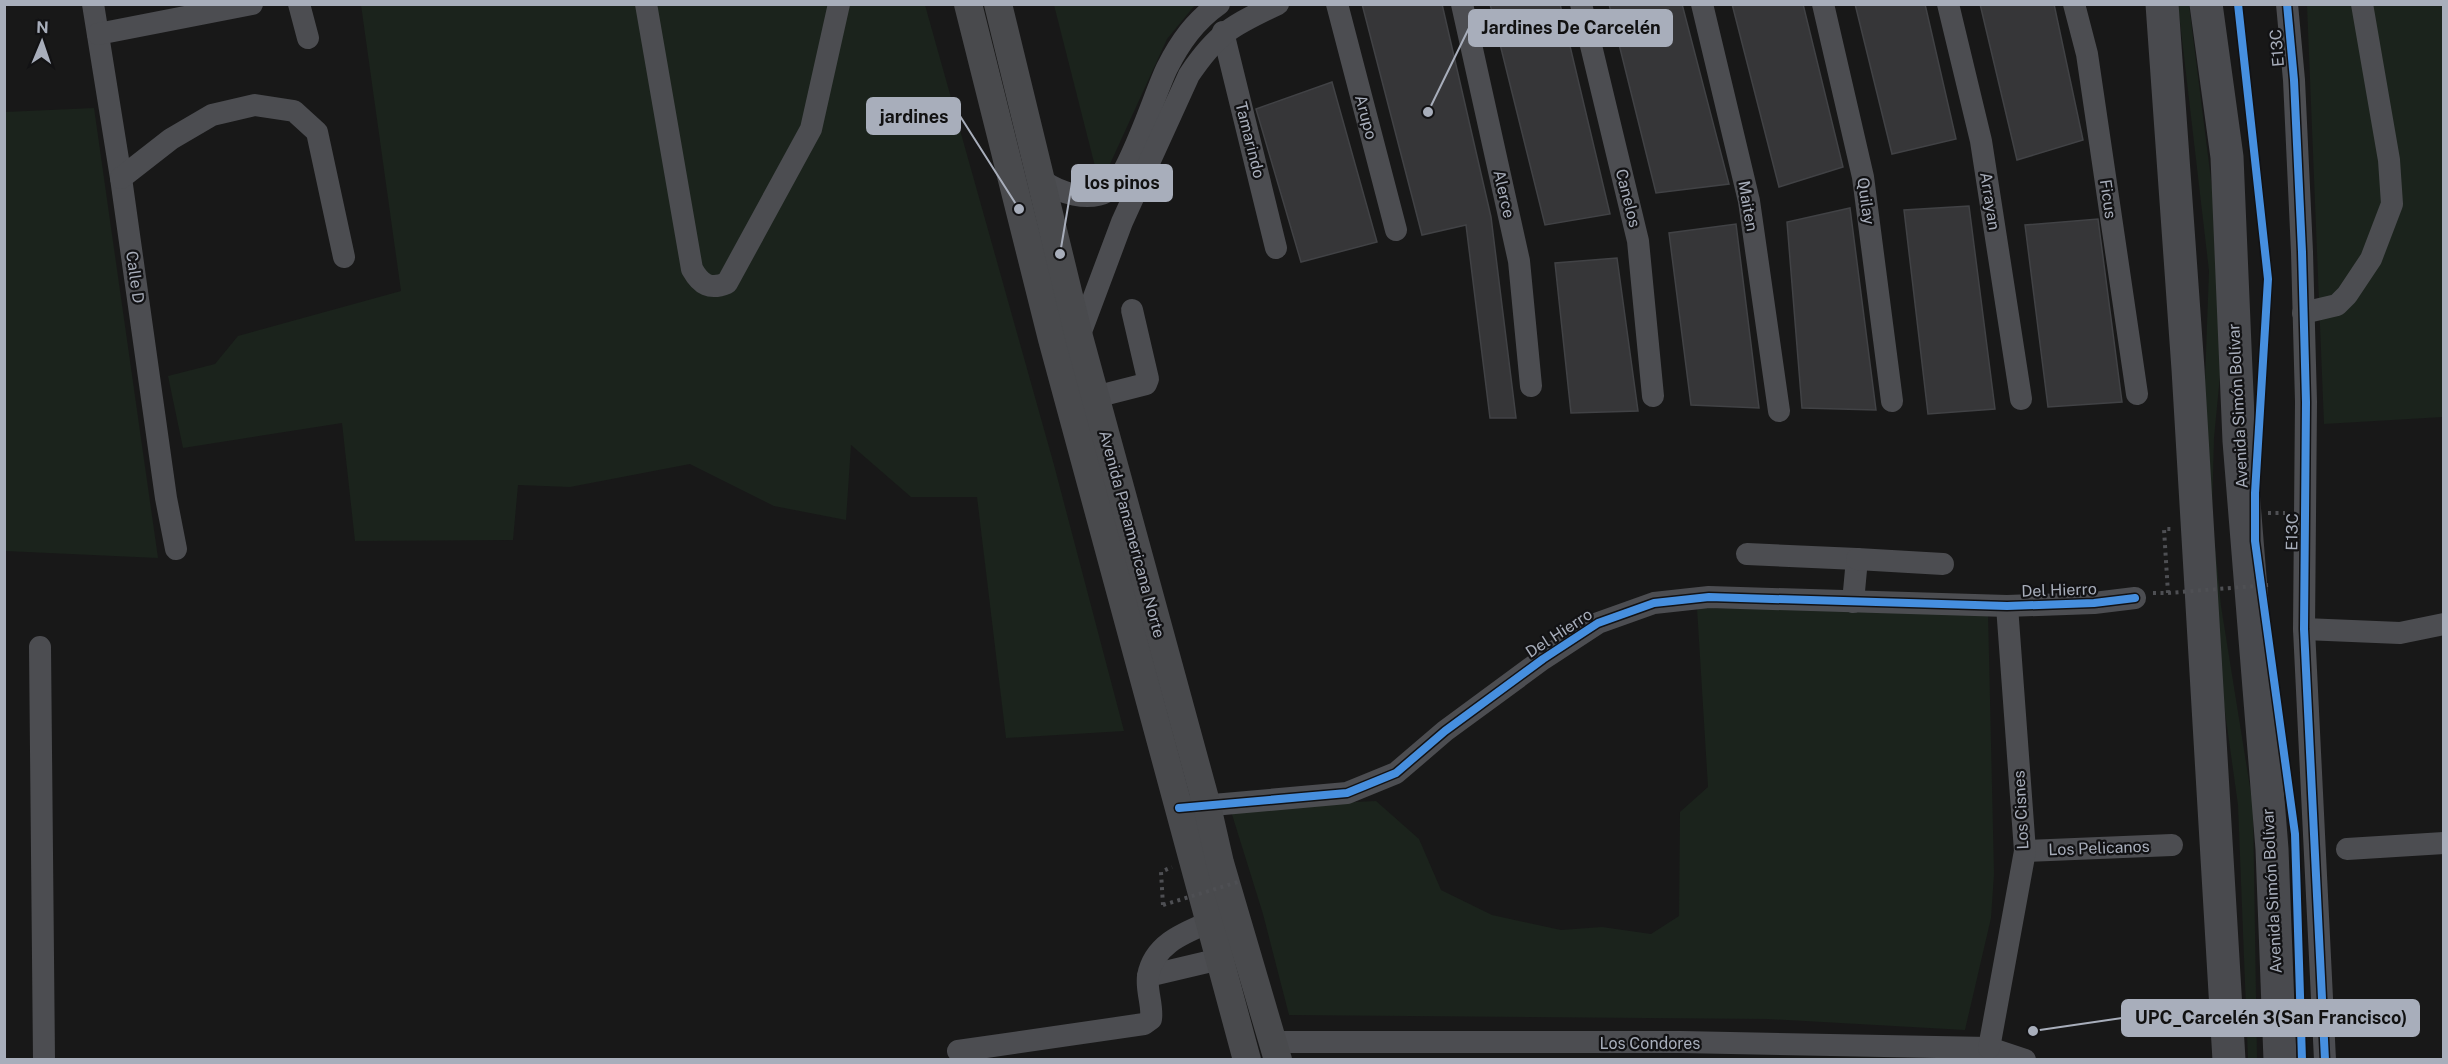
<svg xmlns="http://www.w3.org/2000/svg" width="2448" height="1064" font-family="'Public Sans',sans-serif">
<rect width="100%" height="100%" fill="#181818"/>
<!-- green -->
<g fill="#1b231c">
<polygon points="361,5 925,5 1054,465 1124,731 1006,738 977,497 911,497 851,445 846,520 774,506 690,464 570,487 518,485 513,540 355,541 342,423 183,448 168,376 215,364 238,336 401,291"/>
<polygon points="1054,5 1195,5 1167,39 1100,186"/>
<polygon points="2178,5 2189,5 2218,235 2222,355 2214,438 2212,515 2221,606 2253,806 2257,1059 2248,1059 2238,805 2218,662 2203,434 2209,271"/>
<polygon points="2307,5 2443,5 2443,417 2324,424"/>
<polygon points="94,108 158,558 5,551 5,112"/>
<polygon points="1697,608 1988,612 1994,874 1991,918 1965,1030 1767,1019 1289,1015 1263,914 1230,808 1376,801 1419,839 1441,890 1492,915 1561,930 1602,927 1651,934 1679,916 1680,812 1708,787"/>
</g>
<!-- building -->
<g fill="#363638" stroke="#414245" stroke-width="1.5">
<polygon points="1362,4 1442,4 1491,217 1516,418 1490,418 1466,225 1422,235"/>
<polygon points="1490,4 1560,4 1610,214 1545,225"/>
<polygon points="1609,4 1682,4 1729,184 1656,193"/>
<polygon points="1732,4 1803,4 1843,167 1779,187"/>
<polygon points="1855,4 1925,4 1956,139 1892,154"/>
<polygon points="1980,4 2054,4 2083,140 2017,160"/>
<polygon points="1332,82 1377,242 1301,262 1256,109"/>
<polygon points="1969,206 1995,409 1928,414 1904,210"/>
<polygon points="1850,208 1876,410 1802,408 1787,222"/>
<polygon points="2098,219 2122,402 2048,407 2025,225"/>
<polygon points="1736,224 1759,408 1691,405 1669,233"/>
<polygon points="1617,258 1638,411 1571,413 1555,263"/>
</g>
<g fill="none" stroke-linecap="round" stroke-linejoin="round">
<!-- path -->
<g stroke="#4e4f53" stroke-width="4" stroke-dasharray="3 4.5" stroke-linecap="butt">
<polyline points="2268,513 2285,513"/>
<polyline points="2153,593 2168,593 2164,529 2172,529"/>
<polyline points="1163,905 1161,872 1172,867"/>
</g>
<!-- minor -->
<g stroke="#4c4d51" stroke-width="22">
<polyline points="93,4 121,178 166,498 176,549"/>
<polyline points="299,4 308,38"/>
<path d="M646 4 692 269C701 285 710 290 727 283L811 129 839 4"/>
<polyline points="1337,4 1396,230"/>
<polyline points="1462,4 1519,261 1531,386"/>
<polyline points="1581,4 1638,241 1653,396"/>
<polyline points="1702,4 1749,201 1779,411"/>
<polyline points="1823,4 1863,177 1892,401"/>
<polyline points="1948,4 1981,141 2021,399"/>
<polyline points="2074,4 2087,54 2137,394"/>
<polyline points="2287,4 2294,80 2302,252 2306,402 2304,629 2325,1060"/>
<polyline points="1223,32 1276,248"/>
<polyline points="98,34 252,4"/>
<polyline points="121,178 171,139 212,115 255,105 294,111 317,132 344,257"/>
<path d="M1043 181C1060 193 1088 202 1108 191 1128 180 1155 92 1167 68 1180 42 1195 21 1219 4"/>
<polyline points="2303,313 2337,305 2347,295 2371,259 2392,204 2389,160 2362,4"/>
<path d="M1079 337 1122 222 1189 75C1217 33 1233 25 1278 4"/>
<polyline points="1095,397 1146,384 1148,379 1132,310"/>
<polyline points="1747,554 1857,559 1853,602"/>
<polyline points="1857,559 1943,564"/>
<polyline points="2304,629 2400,633 2444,624"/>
<polyline points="40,647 44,1060"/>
<polyline points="1190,807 1347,793 1396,773 1445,731 1543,659 1598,623 1654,603 1709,597 2007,606 2094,603 2135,598"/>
<polyline points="2347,849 2444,843"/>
<polyline points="2025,851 2172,845"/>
<polyline points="1148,976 1220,959"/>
<polyline points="1274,1042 1681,1042 1989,1048 2025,1060"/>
<polyline points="1989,1048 2025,851 2007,606"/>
<path d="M958 1051 1144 1024 1151 1019C1153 1005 1146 991 1148 976 1154 944 1184 933 1210 922"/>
</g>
<!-- major -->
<g stroke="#494a4d" stroke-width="28">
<polyline points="968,4 1052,339 1247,1060"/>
<polyline points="998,4 1079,337 1207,806 1220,863 1278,1060"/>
</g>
<!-- highway -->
<g stroke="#494a4e" stroke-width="33">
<polyline points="2162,4 2188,369 2229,1060"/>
<polyline points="2206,4 2227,157 2239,441 2272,849 2280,1060"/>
</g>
<!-- path-bridge -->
<g stroke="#4e4f53" stroke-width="4" stroke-dasharray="3 4.5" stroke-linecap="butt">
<polyline points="2168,593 2268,585"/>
<polyline points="1163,905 1238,882"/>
</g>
<defs>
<g id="cycleway">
<polyline points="2238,4 2268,279 2255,493 2255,541 2295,834 2302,1060"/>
<polyline points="2287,4 2294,80 2302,252 2306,402 2304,629 2325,1060"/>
<polyline points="1179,808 1347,793 1396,773 1445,731 1543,659 1598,623 1654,603 1709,597 2007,606 2094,603 2135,598"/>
</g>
</defs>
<!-- cycleway casing -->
<use href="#cycleway" stroke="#121214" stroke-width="11"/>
<!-- cycleway -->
<use href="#cycleway" stroke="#468fdf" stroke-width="8"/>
</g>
<g text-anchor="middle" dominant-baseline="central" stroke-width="4.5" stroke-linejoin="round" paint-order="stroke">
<!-- street labels -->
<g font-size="16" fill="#a8aebb" stroke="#121214">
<text transform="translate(2277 48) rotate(-95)">E13C</text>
<text transform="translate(1366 117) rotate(75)">Arupo</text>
<text transform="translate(1250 140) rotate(76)">Tamarindo</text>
<text transform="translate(1504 194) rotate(77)">Alerce</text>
<text transform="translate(1628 198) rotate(76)">Canelos</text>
<text transform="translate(2108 199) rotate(82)">Ficus</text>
<text transform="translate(1866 201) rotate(82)">Quilay</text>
<text transform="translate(1990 201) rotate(81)">Arrayan</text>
<text transform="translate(1748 206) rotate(80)">Maiten</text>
<text transform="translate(135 277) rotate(82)">Calle D</text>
<text transform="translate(2238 406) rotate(-93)">Avenida Simón Bolívar</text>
<text transform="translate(2292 532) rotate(-89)">E13C</text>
<text transform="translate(1132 534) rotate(75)">Avenida Panamericana Norte</text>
<text transform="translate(2059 590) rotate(-2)">Del Hierro</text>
<text transform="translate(1559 633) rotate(-33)">Del Hierro</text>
<text transform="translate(2021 810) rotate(-93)">Los Cisnes</text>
<text transform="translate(2099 848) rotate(-2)">Los Pelicanos</text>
<text transform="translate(2272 891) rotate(-93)">Avenida Simón Bolívar</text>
<text x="1650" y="1043">Los Condores</text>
</g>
</g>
<!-- callouts -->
<path fill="none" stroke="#a8aebb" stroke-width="2" d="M1428 112L1469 28M1019 209L960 116M1060 254L1072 183M2033 1031L2122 1018"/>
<g fill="#a8aebb" stroke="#121214" stroke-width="2">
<circle cx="1428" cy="112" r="6"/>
<circle cx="1019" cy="209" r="6"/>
<circle cx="1060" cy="254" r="6"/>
<circle cx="2033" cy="1031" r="6"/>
</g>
<g fill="#a8aebb" stroke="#a8aebb" stroke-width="2">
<rect x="1469" y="10" width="203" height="36" rx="6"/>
<rect x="867" y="98" width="93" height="36" rx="6"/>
<rect x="1072" y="165" width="100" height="36" rx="6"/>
<rect x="2122" y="1000" width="297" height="36" rx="6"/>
</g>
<g font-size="18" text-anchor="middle" font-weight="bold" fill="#111">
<text x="1571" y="34">Jardines De Carcelén</text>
<text x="914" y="123">jardines</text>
<text x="1122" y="189">los pinos</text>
<text x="2271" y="1024">UPC_Carcelén 3(San Francisco)</text>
</g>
<!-- border -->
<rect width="2448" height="1064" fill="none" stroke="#a8aebb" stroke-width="12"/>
<!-- north arrow -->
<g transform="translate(42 42) rotate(2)" stroke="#121214" stroke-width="4.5" paint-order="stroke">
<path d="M0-4.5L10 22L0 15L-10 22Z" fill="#a8aebb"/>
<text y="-9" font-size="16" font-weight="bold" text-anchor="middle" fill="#a8aebb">N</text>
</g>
</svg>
